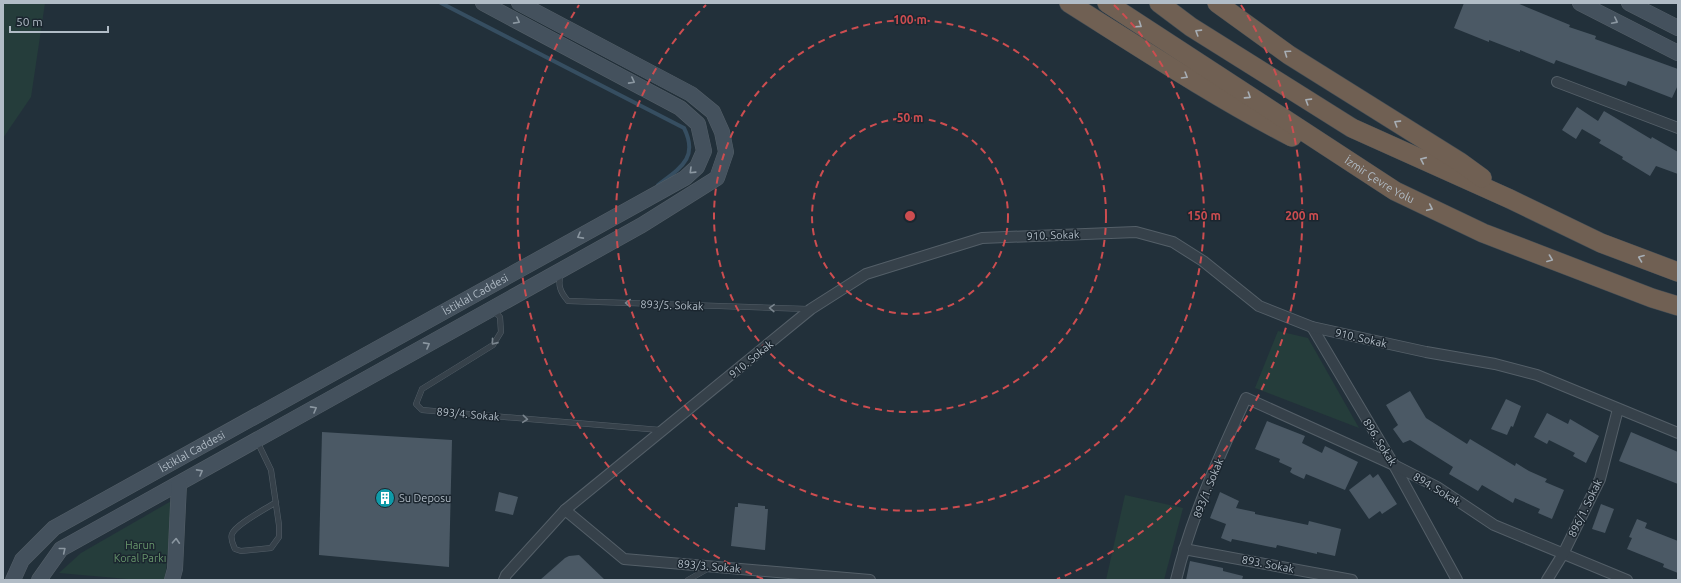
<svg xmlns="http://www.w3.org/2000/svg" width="1681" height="583" font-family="Ubuntu,sans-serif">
<rect width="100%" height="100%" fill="#22303a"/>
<!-- green -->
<g fill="#253d3b">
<polygon points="3,3 45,3 31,97 3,138"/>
<polygon points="1278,331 1308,338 1359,428 1255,388"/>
<polygon points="1125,495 1183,508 1164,580 1106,580"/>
<polygon points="173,500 165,580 139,580 59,573 81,553"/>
</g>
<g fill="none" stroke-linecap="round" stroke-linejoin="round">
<!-- stream -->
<path stroke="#364e61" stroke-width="4" d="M441 3 684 128C699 158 680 168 658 185"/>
</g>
<!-- building -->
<g fill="#4b5965">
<polygon points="1464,3 1517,3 1570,25 1569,27 1596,36 1595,39 1678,69 1678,85 1672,98 1628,81 1626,86 1556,60 1554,64 1520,50 1520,52 1489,40 1489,42 1454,28"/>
<polygon points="1577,107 1598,121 1604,111 1651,139 1652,137 1678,152 1678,174 1656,166 1650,176 1622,159 1623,157 1599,143 1601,140 1582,129 1576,139 1562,130"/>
<polygon points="1410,391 1426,418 1467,444 1470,439 1515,466 1516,463 1529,471 1547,479 1545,482 1564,490 1552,519 1538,513 1540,509 1515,498 1513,503 1482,485 1478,491 1449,474 1453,467 1410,440 1403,443 1393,429 1398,425 1386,405"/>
<polygon points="1506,399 1521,406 1513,427 1511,426 1507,435 1491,429"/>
<polygon points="1547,413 1568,424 1570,419 1599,436 1586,463 1573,456 1575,453 1549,440 1547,444 1534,437"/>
<polygon points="1267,421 1305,436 1302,443 1322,453 1325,446 1358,462 1345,490 1306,474 1304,479 1293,474 1290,472 1292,468 1279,462 1280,459 1255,449"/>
<polygon points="322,432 452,440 449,567 319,555"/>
<polygon points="1631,432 1678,452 1678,484 1619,461"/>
<polygon points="1370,474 1373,478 1378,474 1397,504 1382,514 1380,511 1369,519 1349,490"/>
<polygon points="499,492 518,497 513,515 495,511"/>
<polygon points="1220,492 1239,501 1236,508 1255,512 1255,514 1308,525 1309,521 1341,529 1335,556 1317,552 1317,554 1277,545 1276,548 1232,539 1231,542 1221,538 1226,524 1210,518"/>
<polygon points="738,503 765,506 765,509 768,509 765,550 731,546 735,507 738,507"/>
<polygon points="1601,504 1614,509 1605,533 1592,529"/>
<polygon points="1637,519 1647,523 1645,528 1678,541 1678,573 1663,567 1664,564 1627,549 1632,538 1629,537"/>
<polygon points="579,555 605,580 540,580 565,558 569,556"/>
<polygon points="1190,561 1223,568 1223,571 1243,576 1242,580 1186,580"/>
</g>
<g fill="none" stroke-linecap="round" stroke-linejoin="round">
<defs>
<g id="service">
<path d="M561 274C557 285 561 293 568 301L808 309"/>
<polyline points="493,310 500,317 501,332 493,345 422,389 416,404 422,410 660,430"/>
<path d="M257 441 271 470 279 525V537L271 548 241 551 235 549C233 544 230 539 232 534 236 524 266 509 276 502"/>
<polyline points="688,580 709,568"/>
</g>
<g id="minor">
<polyline points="1557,82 1678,128"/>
<polyline points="1312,327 1394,465 1457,580"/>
<polyline points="565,510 624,559 870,580"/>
<polyline points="1184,549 1352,580"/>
<polyline points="504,580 506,575 565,510 811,309 866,274 982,238 1136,232 1173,242 1203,261 1259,306 1312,327 1426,352 1495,364 1537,375 1678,433"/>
<path d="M1176 580C1191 517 1219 457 1246 398L1394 465 1437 487 1494 525 1627 580"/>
<polyline points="1547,580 1563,554 1600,479 1618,409"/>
</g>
<g id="secondary">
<polyline points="1580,3 1678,53"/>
<polyline points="1629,3 1678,28"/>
<path id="s1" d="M13 580 22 560 54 528 685 178 697 167 704 151 698 124 680 108 483 3"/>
<polyline points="39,580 61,549 642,225 717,178 726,152 722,132 713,112 691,94 519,3"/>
<polyline points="172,580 175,569 179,484"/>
</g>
<g id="motorway">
<path d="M1069 3C1142 49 1215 97 1292 137"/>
<path id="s2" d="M1107 3 1395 191 1483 233 1652 298 1678 306"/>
<polyline points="1159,3 1191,27 1352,128 1510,199 1601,243 1678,272"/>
<polyline points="1217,3 1289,55 1460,162 1482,178"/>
</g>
</defs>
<!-- service casing -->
<use href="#service" stroke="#545f68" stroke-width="6"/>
<!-- minor casing -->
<use href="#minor" stroke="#545f68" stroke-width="12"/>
<!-- secondary casing -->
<use href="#secondary" stroke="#545f68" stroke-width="16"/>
<!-- motorway casing -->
<use href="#motorway" stroke="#414c55" stroke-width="20"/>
<!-- service -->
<use href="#service" stroke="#36414a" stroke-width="5"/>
<!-- minor -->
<use href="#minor" stroke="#36414a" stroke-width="10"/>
<!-- secondary -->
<use href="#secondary" stroke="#44515d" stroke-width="15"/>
<!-- motorway -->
<use href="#motorway" stroke="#706053" stroke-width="19"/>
</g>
<!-- one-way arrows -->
<defs><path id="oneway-chevron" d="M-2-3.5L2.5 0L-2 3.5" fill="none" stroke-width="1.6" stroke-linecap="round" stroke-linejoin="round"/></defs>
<g stroke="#8b97a1">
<use href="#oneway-chevron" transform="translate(517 21) rotate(28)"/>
<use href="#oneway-chevron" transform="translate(1615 21) rotate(27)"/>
<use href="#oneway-chevron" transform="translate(632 81) rotate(28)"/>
<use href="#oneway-chevron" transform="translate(692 171) rotate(136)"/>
<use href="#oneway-chevron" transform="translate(580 236) rotate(151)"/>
<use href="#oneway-chevron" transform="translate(427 345) rotate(-29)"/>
<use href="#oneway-chevron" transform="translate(314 409) rotate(-29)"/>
<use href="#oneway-chevron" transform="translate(200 472) rotate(-29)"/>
<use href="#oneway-chevron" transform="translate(176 541) rotate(-87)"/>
<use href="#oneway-chevron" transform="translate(63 550) rotate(-39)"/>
</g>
<g stroke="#a7aeb5">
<use href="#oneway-chevron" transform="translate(1139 25) rotate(34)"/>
<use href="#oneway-chevron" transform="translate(1198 32) rotate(-148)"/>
<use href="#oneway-chevron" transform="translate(1287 53) rotate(-145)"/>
<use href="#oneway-chevron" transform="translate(1185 76) rotate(31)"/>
<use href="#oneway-chevron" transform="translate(1248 96) rotate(33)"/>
<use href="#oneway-chevron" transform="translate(1308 101) rotate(-148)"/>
<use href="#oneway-chevron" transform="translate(1397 123) rotate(-148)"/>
<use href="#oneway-chevron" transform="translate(1423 160) rotate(-156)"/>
<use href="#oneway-chevron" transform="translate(1430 208) rotate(25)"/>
<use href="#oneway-chevron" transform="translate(1641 258) rotate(-159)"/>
<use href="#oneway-chevron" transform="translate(1550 259) rotate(21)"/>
</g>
<g stroke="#7a858e">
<use href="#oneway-chevron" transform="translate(628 303) rotate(-178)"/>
<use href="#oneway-chevron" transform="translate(772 308) rotate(-178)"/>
<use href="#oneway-chevron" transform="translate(494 342) rotate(129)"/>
<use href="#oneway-chevron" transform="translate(525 419) rotate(5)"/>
</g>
<!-- distance rings -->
<g fill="none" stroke="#cd4d50" stroke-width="2" stroke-dasharray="7 5">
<circle cx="910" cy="216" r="98"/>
<circle cx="910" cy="216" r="196"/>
<path d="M1114 5A294 294 0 1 1 706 5"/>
<path d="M763 579A392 392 0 0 1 579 5M1241 5A392 392 0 0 1 1057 579"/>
</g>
<!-- icons -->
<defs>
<symbol id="building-disc" viewBox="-11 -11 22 22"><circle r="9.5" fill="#0f9aa8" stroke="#1b262f"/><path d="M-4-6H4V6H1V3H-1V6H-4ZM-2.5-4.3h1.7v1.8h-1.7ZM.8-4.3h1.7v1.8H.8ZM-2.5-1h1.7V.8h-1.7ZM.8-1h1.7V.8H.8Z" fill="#fff"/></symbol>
</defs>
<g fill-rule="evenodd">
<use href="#building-disc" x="374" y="487" width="22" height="22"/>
</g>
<g text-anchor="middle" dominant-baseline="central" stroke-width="3" stroke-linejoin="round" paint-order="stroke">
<!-- street labels -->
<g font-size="11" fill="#b1bcc6" stroke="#1b262f">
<text stroke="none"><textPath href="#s2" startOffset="325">İzmir Çevre Yolu</textPath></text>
<text transform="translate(1053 235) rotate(-2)">910. Sokak</text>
<text stroke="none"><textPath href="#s1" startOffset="549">İstiklal Caddesi</textPath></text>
<text transform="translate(672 305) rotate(2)">893/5. Sokak</text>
<text transform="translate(1361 338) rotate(13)">910. Sokak</text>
<text transform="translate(751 359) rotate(-39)">910. Sokak</text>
<text transform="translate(468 414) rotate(5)">893/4. Sokak</text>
<text transform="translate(1380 442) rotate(58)">896. Sokak</text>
<text stroke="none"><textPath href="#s1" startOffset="225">İstiklal Caddesi</textPath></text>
<text transform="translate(1208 488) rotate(-68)">893/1. Sokak</text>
<text transform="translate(1437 489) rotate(31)">894. Sokak</text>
<text transform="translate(1585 508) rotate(-64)">896/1. Sokak</text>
<text transform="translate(1268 564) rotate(11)">893. Sokak</text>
<text transform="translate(709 566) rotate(5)">893/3. Sokak</text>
</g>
<!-- poi labels -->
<g font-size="11" fill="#b1bcc6" stroke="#1b262f" text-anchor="start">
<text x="399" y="498">Su Deposu</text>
</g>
<!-- park labels -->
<g font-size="11" fill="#68976c" stroke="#1b262f">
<text x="140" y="545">Harun<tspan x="140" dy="13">Koral Parkı</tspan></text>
</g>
</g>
<circle cx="910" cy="216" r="6" fill="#cd4d50" stroke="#1b262f" stroke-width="2"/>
<g font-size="12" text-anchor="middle" font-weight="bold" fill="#cd4d50" stroke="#1b262f" stroke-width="3" stroke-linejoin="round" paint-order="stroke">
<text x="910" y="24">100 m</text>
<text x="910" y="122">50 m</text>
<text x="1204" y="220">150 m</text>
<text x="1302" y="220">200 m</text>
</g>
<!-- border -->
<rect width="1681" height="583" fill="none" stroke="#b1bcc6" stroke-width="8"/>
<!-- scale -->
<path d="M10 26v6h98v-6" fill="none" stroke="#b1bcc6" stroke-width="2"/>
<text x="16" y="26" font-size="12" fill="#b1bcc6" stroke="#1b262f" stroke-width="3" paint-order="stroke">50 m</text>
</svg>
